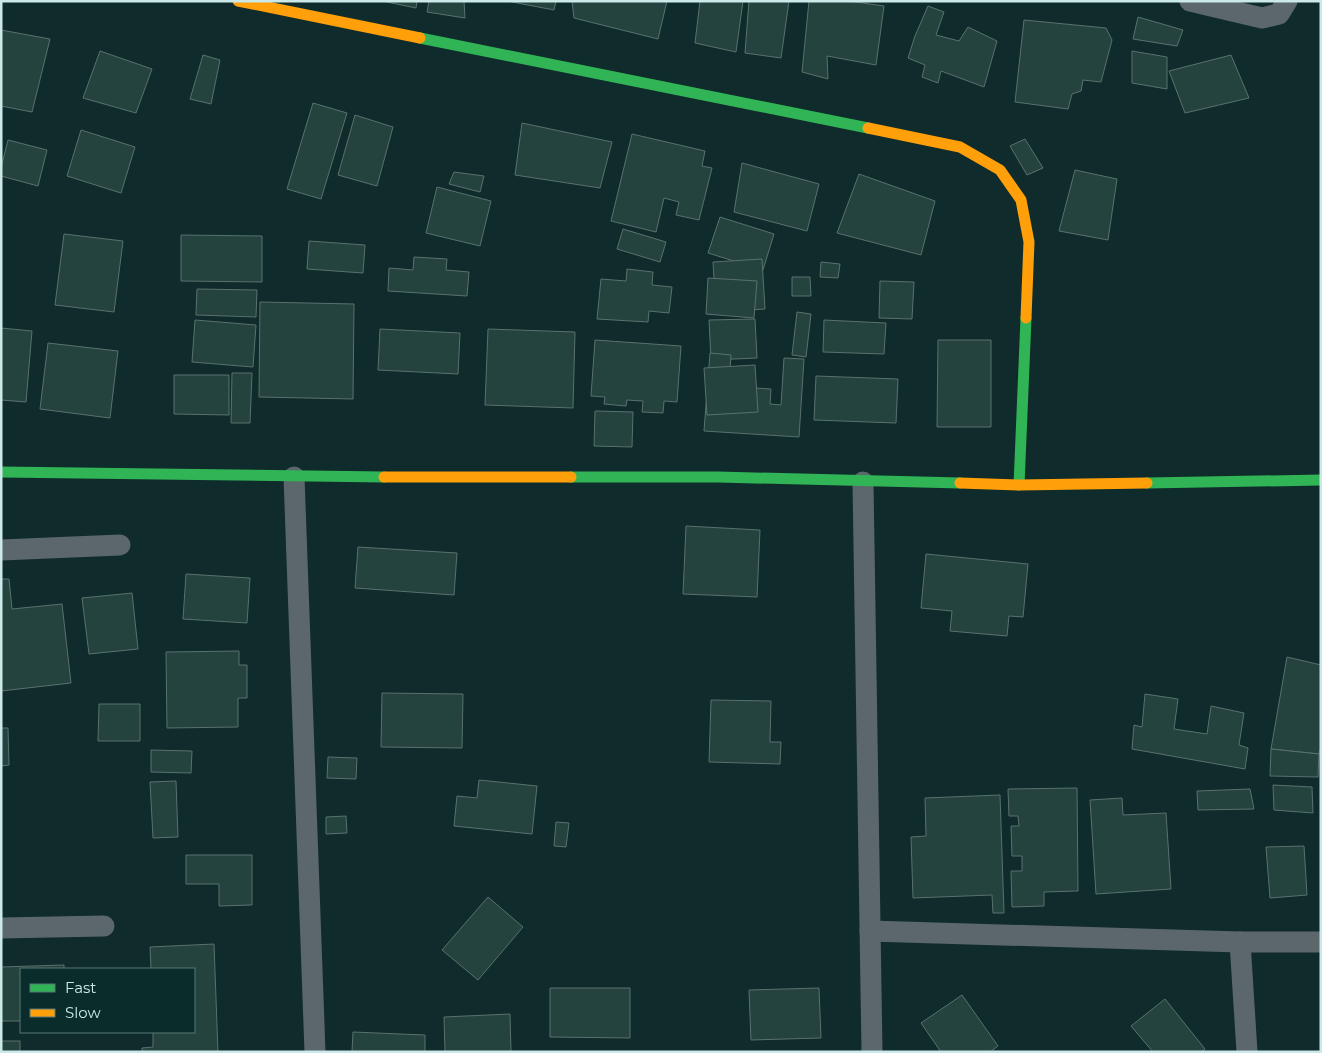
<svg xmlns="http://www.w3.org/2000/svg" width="1322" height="1053" font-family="Montserrat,sans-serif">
<rect width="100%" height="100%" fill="#102b2b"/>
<!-- building -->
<g fill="#24433f" stroke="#5a716e">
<polygon points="382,1 417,1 416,8"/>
<polygon points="429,1 464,1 465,18 427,12"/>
<polygon points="507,1 556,1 554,10"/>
<polygon points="572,1 667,1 658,39 574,18"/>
<polygon points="700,1 743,1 736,52 695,43"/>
<polygon points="749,1 789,1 781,58 745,53"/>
<polygon points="809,1 849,1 884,6 876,65 827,56 828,79 802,72"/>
<polygon points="928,6 944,12 936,35 959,41 968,27 997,41 984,87 941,71 938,83 922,77 925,65 908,58 915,36"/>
<polygon points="1138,17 1183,30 1177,46 1133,39"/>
<polygon points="1024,20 1106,28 1112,40 1101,82 1083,80 1081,91 1072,94 1068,109 1015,102"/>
<polygon points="1,30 50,39 32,112 1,106"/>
<polygon points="100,51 152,69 136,113 83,98"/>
<polygon points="1132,51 1167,57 1167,89 1132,83"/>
<polygon points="203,55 220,60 211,104 190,99"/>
<polygon points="1231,55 1249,98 1185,113 1169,71"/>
<polygon points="313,103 347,113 321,199 287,189"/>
<polygon points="355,115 393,127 377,186 338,175"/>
<polygon points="522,123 612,142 600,188 515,175"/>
<polygon points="81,130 135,147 121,193 67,176"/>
<polygon points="632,134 705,151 702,166 712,168 699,220 676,215 679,202 664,198 656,232 611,221"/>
<polygon points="1025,139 1043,168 1027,175 1010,146"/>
<polygon points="8,140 47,150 38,186 1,176 1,168"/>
<polygon points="742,163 819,184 807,231 734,212"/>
<polygon points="1075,170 1117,179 1108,240 1059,231"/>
<polygon points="454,172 484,176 480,192 449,184"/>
<polygon points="859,174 935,201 921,255 837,233"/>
<polygon points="437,187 491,201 480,246 426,233"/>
<polygon points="720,217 774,234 763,270 708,253"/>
<polygon points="623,229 666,242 660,262 617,249"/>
<polygon points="64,234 123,241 114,312 55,305"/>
<polygon points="181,235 262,236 262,282 181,281"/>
<polygon points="309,241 365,245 363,273 307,269"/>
<polygon points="414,257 447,259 446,270 469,272 467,296 388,291 389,268 413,270"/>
<polygon points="762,259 765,309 716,312 713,262"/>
<polygon points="821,262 840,264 838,278 820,277"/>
<polygon points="627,269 653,272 652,285 672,287 669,313 649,311 648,322 597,319 601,279 626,281"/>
<polygon points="792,277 810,277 811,296 792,296"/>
<polygon points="708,278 757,281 754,318 706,314"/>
<polygon points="880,281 914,282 912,319 879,318"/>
<polygon points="197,289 257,290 256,317 196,315"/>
<polygon points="260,302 354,304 353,399 259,397"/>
<polygon points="797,312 811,314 806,357 792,355"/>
<polygon points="755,319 757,358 711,360 709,320"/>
<polygon points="195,320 256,325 253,367 192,362"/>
<polygon points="824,320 886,323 884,354 823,352"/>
<polygon points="1,328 32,331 26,402 1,400"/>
<polygon points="380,329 460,333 458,374 378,370"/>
<polygon points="488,329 575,332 573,408 485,405"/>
<polygon points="595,340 681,346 677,402 664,401 663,413 642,412 643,401 627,400 626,406 604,404 605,397 591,396"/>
<polygon points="938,340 991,340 991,427 937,427"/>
<polygon points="48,343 118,351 110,418 40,409"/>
<polygon points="710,353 731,355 728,403 739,404 740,387 771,389 770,404 781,405 784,358 804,359 799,437 704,431"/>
<polygon points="755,365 758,412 707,415 704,368"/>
<polygon points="232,373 252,373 250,423 231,423"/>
<polygon points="174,375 229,375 229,415 174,414"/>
<polygon points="816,376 898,379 896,423 814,420"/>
<polygon points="595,411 633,412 632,447 594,446"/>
<polygon points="686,526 760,530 757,597 683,594"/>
<polygon points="358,547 457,553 454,595 355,588"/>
<polygon points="926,554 1028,564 1023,617 1009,616 1007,636 950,631 952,611 921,608"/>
<polygon points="186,574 250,578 247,623 183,619"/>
<polygon points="1,579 9,579 12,609 62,604 71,683 1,691"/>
<polygon points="132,593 138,649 89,654 82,598"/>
<polygon points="239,651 239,665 247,665 247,698 238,698 238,727 167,728 166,652"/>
<polygon points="1287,657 1321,665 1321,747 1319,754 1271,749"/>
<polygon points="382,693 463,694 462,748 381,747"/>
<polygon points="1145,694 1178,699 1174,729 1207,734 1211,706 1244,713 1239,745 1248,748 1245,769 1132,749 1134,725 1142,727"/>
<polygon points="711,700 771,701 770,742 781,742 780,764 709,762"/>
<polygon points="99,704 140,704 140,741 98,741"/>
<polygon points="1,728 8,728 9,765 1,766"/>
<polygon points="1271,749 1319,754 1318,777 1270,776"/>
<polygon points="151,750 192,751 191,773 151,772"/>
<polygon points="328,757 357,758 356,779 327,778"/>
<polygon points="479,780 537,786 532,834 454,826 457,796 477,798"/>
<polygon points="176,781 178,837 153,838 150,782"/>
<polygon points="1273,785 1312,787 1313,813 1274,810"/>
<polygon points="1077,788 1078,891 1044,892 1044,906 1012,907 1011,871 1022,871 1022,856 1012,856 1011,826 1019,826 1018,816 1009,816 1008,789"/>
<polygon points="1250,789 1254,809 1198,810 1197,791"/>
<polygon points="1000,795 1004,913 993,913 992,895 913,898 911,837 926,836 925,798"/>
<polygon points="1122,798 1123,815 1166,813 1171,889 1096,894 1090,800"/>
<polygon points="346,816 347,833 326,834 326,817"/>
<polygon points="556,822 569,823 566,847 554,846"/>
<polygon points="1304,846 1307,895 1270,898 1266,847"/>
<polygon points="186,855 252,855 252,905 219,906 219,884 186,884"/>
<polygon points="488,897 523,927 478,980 442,950"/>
<polygon points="214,944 218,1052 142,1052 142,1048 153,1047 153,1032 194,1032 194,969 151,969 150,947"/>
<polygon points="64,965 64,969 21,969 21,1021 1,1021 1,967"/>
<polygon points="550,988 630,988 630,1038 550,1037"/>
<polygon points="819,988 821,1038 751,1040 749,990"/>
<polygon points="962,995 998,1046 990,1052 941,1052 921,1023"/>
<polygon points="1165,999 1205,1049 1201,1052 1153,1052 1131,1026"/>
<polygon points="510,1014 511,1052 445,1052 444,1017"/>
<polygon points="353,1032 425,1035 425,1052 352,1052"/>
<rect x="1" y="1041" width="19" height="11"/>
</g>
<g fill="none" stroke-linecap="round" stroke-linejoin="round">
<!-- street -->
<g stroke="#5c676c" stroke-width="21">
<polyline points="1190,1 1262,18 1279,14 1287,1"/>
<polyline points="294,477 315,1052"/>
<polyline points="863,482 872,1052"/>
<polyline points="1,550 120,545"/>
<polyline points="1,928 104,926"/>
<polyline points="870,931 1240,942 1247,1052"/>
<polyline points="1240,942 1321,942"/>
</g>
<!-- fast -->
<g stroke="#30b455" stroke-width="11">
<polyline points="420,38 868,128"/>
<polyline points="1,472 384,477"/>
<polyline points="571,477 718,477 960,483"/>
<polyline points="1147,483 1321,480"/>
<polyline points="1019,485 1026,318"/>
</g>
<!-- slow -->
<g stroke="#ff9f0a" stroke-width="11">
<polyline points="238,1 420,38"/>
<polyline points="868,128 960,147 1000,170 1021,200 1029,242 1026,318"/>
<polyline points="384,477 571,477"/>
<polyline points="960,483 1019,485 1147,483"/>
</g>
</g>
<!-- border -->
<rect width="1322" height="1053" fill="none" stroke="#cbe9e8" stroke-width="5"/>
<!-- legend -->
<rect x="20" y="968" width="175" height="65" fill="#0a2c2b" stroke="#577877"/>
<rect x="30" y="984" width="25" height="8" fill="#30b455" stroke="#577877"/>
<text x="65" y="993" font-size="15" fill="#cbe9e8">Fast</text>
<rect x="30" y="1009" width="25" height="8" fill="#ff9f0a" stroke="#577877"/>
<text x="65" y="1018" font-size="15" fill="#cbe9e8">Slow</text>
</svg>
